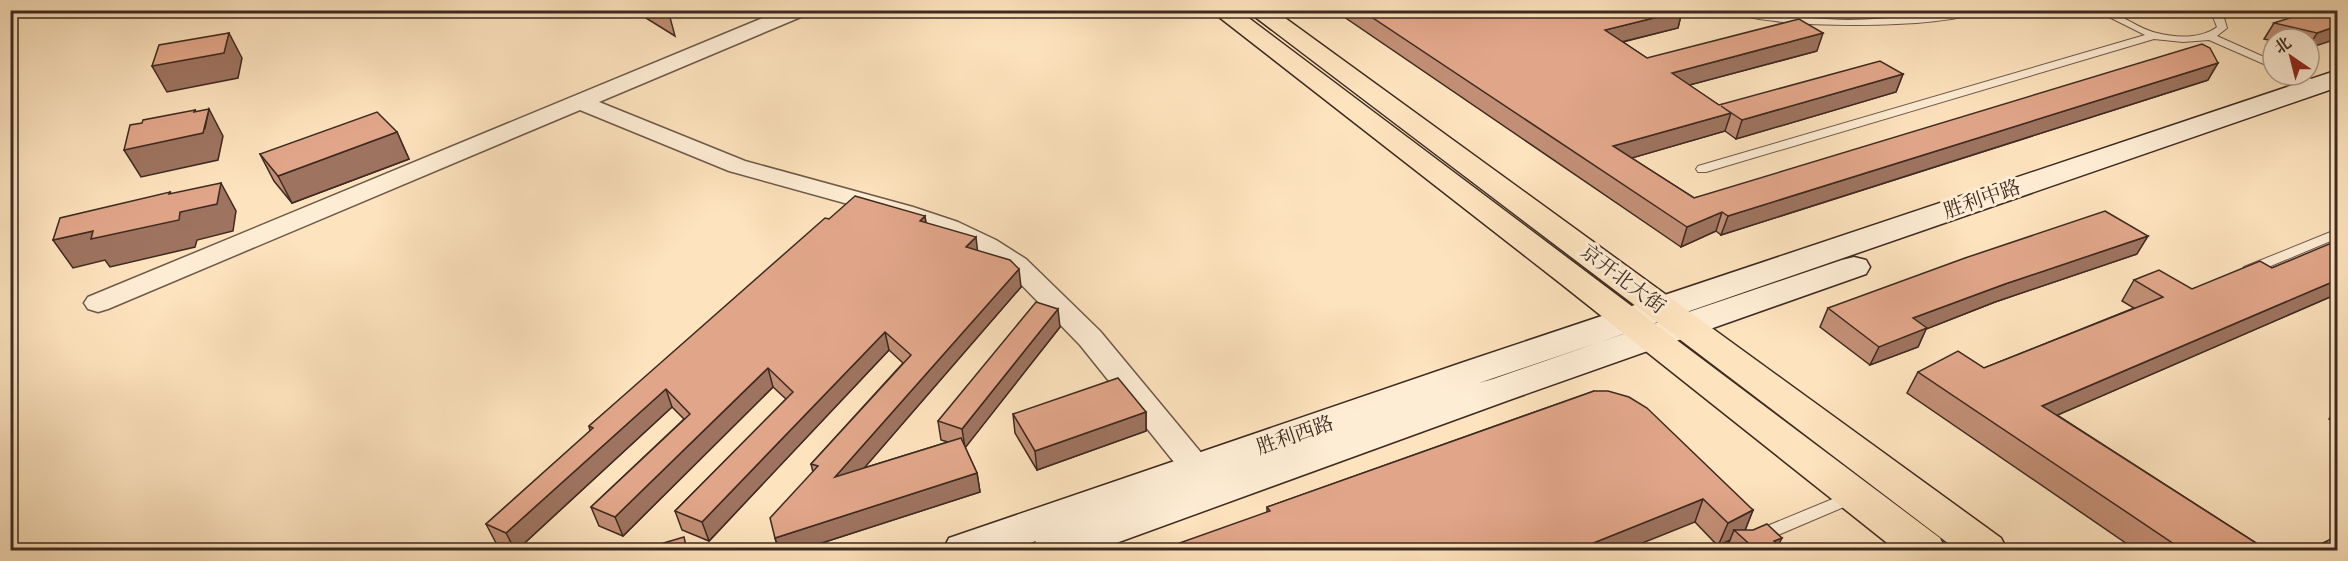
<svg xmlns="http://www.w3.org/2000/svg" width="2348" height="561" font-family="'IM FELL Double Pica','Noto Serif SC',serif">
<rect width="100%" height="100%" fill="#fde3be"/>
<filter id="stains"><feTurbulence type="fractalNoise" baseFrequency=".00333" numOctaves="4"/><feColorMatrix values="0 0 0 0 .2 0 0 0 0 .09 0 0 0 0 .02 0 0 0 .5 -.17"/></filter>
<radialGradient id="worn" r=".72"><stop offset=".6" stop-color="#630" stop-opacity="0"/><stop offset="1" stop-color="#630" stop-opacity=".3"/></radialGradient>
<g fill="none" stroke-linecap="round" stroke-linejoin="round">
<defs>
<g id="lane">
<path d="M1727 10C1768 10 1807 20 1848 20 1893 20 1938 10 1983 10 1951 30 1760 30 1727 10Z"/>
<path d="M2095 10C2120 10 2134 28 2157 33 2176 38 2201 39 2217 27L2213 17C2221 10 2232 10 2243 10L2224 18 2227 28 2217 36 2273 61V68L2209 40 2183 42 2154 39 1706 172H1698L1696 169 1698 166 2145 35Z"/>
<polygon points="2290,75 2304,75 2322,85 2317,88 2313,87"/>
<polygon points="2338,229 2338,238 2254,273 2244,273 2242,270 2244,267"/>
<polygon points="1852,491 1858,493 1860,497 1858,501 1743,550 1719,550 1721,545"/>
</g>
<polygon id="street" points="782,10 811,10 808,14 599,102 745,161 913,207 958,222 996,240 1026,259 1100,331 1208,461 1213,469 1208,477 1197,481 1186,477 1080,345 1008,271 978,252 940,232 895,217 729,171 580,110 108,309 98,312 88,309 84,303 88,297"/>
<polygon id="secondary" points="2338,70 2338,87 1493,379 1479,383 1842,260 1854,257 1866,260 1870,267 1866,274 1512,399 1097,550 1031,550 1036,541 1010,550 943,550 949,538 1467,361"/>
<g id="primary">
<polygon points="1210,10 1238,10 1940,538 1946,550 1896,550 1560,283"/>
<polygon points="1246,10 1274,10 2001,538 2007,550 1957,550"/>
</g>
</defs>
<!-- lane casing -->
<use href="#lane" stroke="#6e5848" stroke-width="2"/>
<!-- street casing -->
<use href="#street" stroke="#6e5848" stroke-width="3"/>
<!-- secondary casing -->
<use href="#secondary" stroke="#3e2a20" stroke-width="3"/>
<!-- primary casing -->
<use href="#primary" stroke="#3e2a20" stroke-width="3"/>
<!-- lane -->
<use href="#lane" fill="#feedd5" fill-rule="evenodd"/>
<!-- street -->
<use href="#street" fill="#feedd5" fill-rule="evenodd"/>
<!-- secondary -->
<use href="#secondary" fill="#feedd5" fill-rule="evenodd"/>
<!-- primary -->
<use href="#primary" fill="#fde3be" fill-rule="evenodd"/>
</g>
<!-- wall -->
<g fill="#c28f76" stroke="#3e2a20" stroke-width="1.5">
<polygon points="633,10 668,10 675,36"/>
<polygon points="1334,10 1682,10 1682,11 1678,28 1623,42 1647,58 1817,51 1689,85 1719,105 1903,74 1896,92 1736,139 1725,131 1631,158 1694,198 2208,80 1721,235 1716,231 1681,247"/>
<polygon points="2337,10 2309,48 2309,39 2273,39 2273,41 2264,39 2274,23"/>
<polygon points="397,132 409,159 292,203 274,181 260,154"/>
<polygon points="925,216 926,223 978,251 1021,287 864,468 948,442 941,440 938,421 1060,327 965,447 977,473 980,492 800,550 779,550 775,538 813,472 811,464 903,363 889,350 709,541 682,530 675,511 786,399 773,387 623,536 599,526 591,507 684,419 672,407 517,550 513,550 496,543 486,524 590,431 589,426 829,219"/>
<polygon points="2337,234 2337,294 2057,415 2267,550 2136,550 1907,393 1918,372 1984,368 2134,308 2122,301 2134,280 2192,289 2272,268 2330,245"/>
<polygon points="2137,254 1995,302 1926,329 1918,347 1870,365 1820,327 1828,308"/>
<polygon points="1594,391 1753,510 1745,530 1779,545 1784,550 1726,550 1730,540 1718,546 1695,522 1267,513 1267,507"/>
<polygon points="2337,407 2337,424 2329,419"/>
<polygon points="1146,412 1146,431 1037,470 1015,433 1013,414"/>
</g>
<!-- shaded-wall -->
<g fill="#9e7460" stroke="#3e2a20" stroke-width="1.5">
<polygon points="1682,11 1678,28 1601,47 1605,30"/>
<polygon points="2337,26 2337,39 2309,48 2309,46 2317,33"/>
<polygon points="229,33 242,58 238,78 167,92 152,66"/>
<polygon points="1823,33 1817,51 1667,91 1672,73"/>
<polygon points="2218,63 2208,80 1721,235 1728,216"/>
<polygon points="1903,74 1896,92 1736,139 1742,120"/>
<polygon points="209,109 223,136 218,160 141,177 124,150 194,112 195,110 205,128"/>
<polygon points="1731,113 1725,131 1608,165 1613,146"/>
<polygon points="397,132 409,159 292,203 278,176"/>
<polygon points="221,183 236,211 233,231 197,240 195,247 110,267 105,260 73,268 53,240 93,231 169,194 170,192 182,212"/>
<polygon points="1722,212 1716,231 1681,247 1687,227"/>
<polygon points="925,216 927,234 920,221"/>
<polygon points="2148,236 2137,254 1995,302 1926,329 1918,347 1870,365 1879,347 1913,318 2005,284"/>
<polygon points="976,237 978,255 966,247"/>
<polygon points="1019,269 1021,287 840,496 835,477"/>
<polygon points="2337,280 2337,294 2030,427 2042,406"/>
<polygon points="1058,309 1060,327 965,448 962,429"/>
<polygon points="885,332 889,350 709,541 702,522"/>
<polygon points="768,368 773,387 623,536 615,517"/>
<polygon points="666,389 672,407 517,550 515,550 506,533"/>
<polygon points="1146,412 1146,431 1037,470 1035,451"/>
<polygon points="977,473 980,492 800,550 779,550 775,538"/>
<polygon points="1703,499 1695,522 1625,550 1576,550"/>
<polygon points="1753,510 1744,533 1734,530 1730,540 1718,546 1728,523"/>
<polygon points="1782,538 1776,550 1774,541"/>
</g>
<!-- building -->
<g fill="#e1a689" stroke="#3e2a20" stroke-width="1.5">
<polygon points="1361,10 1682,11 1605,30 1647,58 1799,19 1823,33 1672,73 1719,105 1880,61 1903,74 1742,120 1721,106 1731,113 1613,146 1694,198 2202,44 2210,48 2218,63 1728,216 1722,212 1687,227"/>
<polygon points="2314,10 2337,10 2337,26 2317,33 2274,23"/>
<polygon points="229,33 224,53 152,66 159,45"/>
<polygon points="209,109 203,133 124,150 130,125 142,123 143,120 195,110 194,112"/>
<polygon points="377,112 397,132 278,176 260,154"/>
<polygon points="221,183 217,204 180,212 179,220 91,239 93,231 53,240 60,218 170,192 169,194"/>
<polygon points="855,196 925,216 920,221 976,237 966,247 1010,260 1019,269 835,477 961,438 977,473 775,538 770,518 818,466 811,464 911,355 885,332 702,522 675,511 793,392 768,368 615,517 591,507 690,414 666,389 506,533 486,524 593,428 589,426 825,218 829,219"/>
<polygon points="2105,211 2148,236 2005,284 1913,318 1927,328 1879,347 1828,308 1965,258"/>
<polygon points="2329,244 2337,248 2337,280 2042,406 2267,550 2183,550 1918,372 1958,351 1984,368 2163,297 2134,280 2159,270 2192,289 2260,261 2272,268"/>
<polygon points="1036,302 1058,309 962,429 938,421"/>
<polygon points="1118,378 1146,412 1035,451 1013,414"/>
<polygon points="1594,391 1608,391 1629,397 1647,408 1753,510 1728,523 1703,499 1576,550 1160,550 1270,511 1267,507"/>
<polygon points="1767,524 1782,538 1774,541 1784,550 1756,550 1734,530 1753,530"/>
<polygon points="2337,536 2337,550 2309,550"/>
<polygon points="684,537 687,550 640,550"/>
<polygon points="588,547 584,550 576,550"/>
</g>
<g text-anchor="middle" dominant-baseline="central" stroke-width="6" stroke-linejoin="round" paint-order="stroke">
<!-- street labels -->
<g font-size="20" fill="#3e2a20" stroke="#feedd5">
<text transform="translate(1982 199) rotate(-19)">胜利中路</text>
<text transform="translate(1623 279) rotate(37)">京开北大街</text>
<text transform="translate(1295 435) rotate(-19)">胜利西路</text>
</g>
</g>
<!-- margin -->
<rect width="2348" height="561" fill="none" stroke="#fde3be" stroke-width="36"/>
<rect x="12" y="12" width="2324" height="537" fill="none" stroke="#3e2a20" stroke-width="3"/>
<rect x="18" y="18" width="2312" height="525" fill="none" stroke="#3e2a20" stroke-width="1.5"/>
<!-- north arrow -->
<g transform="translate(2291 57) rotate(325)"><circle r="28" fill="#feedd5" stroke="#b19f8d" stroke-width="1.5"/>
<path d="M0-4.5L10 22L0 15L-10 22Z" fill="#8f2418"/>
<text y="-9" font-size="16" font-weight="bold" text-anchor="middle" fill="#3e2a20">北</text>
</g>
<rect width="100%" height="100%" filter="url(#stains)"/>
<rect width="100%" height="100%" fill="url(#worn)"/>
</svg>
